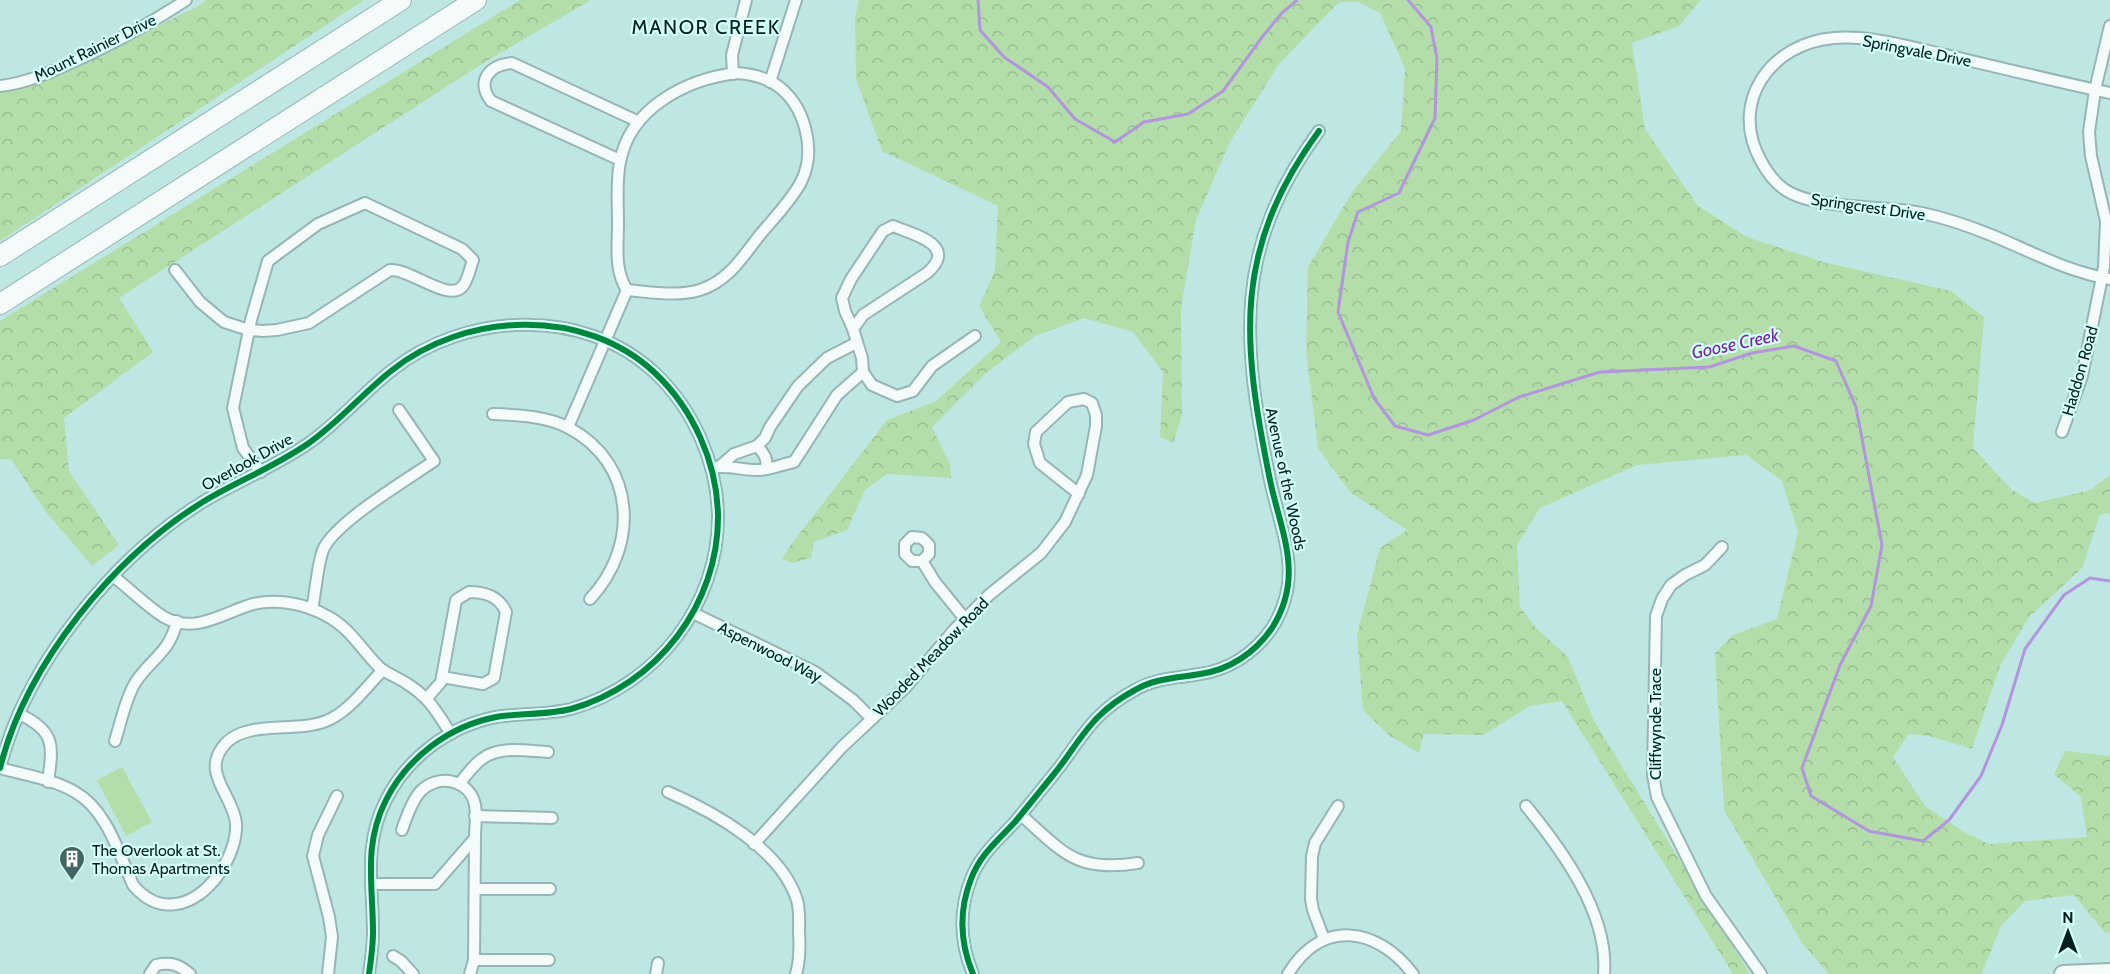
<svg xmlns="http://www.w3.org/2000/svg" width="2110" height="974" font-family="Cabin,sans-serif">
<defs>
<pattern id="forest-crowns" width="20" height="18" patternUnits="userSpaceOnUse" patternTransform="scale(1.5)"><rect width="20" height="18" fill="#b4dea9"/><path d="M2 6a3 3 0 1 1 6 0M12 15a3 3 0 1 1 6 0" fill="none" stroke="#99be91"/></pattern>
</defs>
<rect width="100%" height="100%" fill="#bee7e4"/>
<!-- forest -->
<g fill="url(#forest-crowns)">
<polygon points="206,0 364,0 0,241 0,92 78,66 200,5"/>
<polygon points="520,0 591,0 485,62 119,298 153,352 64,418 69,471 119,545 92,566 46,512 11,459 0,459 0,321"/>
<polygon points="859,0 1701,0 1679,26 1632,43 1645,129 1698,206 1747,237 1823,262 1951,291 1984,317 1973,448 2011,489 2035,503 2090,490 2110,475 2110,513 2100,515 2082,568 2029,617 2000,666 1972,749 1929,736 1909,734 1893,757 1925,806 1966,833 1989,844 2087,837 2081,797 2054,774 2065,751 2110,756 2110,932 2105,933 2074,895 2025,901 2001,926 1982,973 1980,974 1829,974 1802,943 1724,810 1715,653 1733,635 1777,619 1798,532 1782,481 1746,455 1637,465 1540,508 1517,545 1520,607 1535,627 1568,657 1594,721 1750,974 1733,974 1562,701 1530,706 1483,735 1424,734 1419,753 1390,736 1363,710 1357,634 1380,548 1407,530 1350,492 1318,448 1306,351 1308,267 1352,192 1401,131 1405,68 1380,13 1359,2 1339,2 1279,64 1230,142 1196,220 1181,308 1182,416 1173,443 1160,437 1163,372 1133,332 1084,318 1035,336 986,373 932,427 950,464 951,478 887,474 865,490 847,530 814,542 811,558 792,563 782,559 790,546 887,420 936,401 1001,342 979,306 995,271 998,206 882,151 856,79 855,17"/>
</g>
<!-- pitch -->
<polygon fill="#b4dea9" points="122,767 152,822 126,836 97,780"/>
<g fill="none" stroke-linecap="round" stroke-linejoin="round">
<!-- stream -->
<g stroke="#b394de" stroke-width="3">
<polyline points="978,0 980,30 1004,57 1048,87 1075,119 1115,142 1144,122 1188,114 1223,91 1263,36 1281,14 1297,0"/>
<polyline points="1408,0 1431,27 1437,59 1435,118 1399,193 1358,212 1348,242 1338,312 1374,398 1395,426 1428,435 1474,420 1519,397 1600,372 1709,367 1752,353 1794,346 1836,361 1856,407 1882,545 1871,606 1840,665 1802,768 1811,796 1869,831 1923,841 1949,820 1981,776 2002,725 2025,649 2064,595 2090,578 2110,581"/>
</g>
<defs>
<g id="street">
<path d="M737 73C750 74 764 77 775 84 805 104 817 150 801 182 791 201 773 219 759 236 742 258 728 281 700 290 676 297 651 292 627 290 614 270 618 246 618 223 618 203 616 182 620 162 630 108 686 79 737 73Z"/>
<polyline points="733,74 732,55 746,0"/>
<polyline points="770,82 796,0"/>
<path d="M0 86C27 83 51 72 75 61 114 43 150 24 186 0"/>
<path d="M2110 93C2055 81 2001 68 1946 55 1910 47 1870 35 1834 38 1771 43 1728 102 1761 161 1767 172 1774 182 1784 189 1813 210 1884 205 1922 213 1945 218 1969 226 1991 235 2030 251 2068 272 2110 279"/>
<path d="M620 160 491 101C476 81 489 65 512 63L637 121"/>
<path d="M175 270 200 302 224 322 249 330 263 331 277 330 309 323 390 270C409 268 448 302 462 287 468 281 470 268 473 260L462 249 365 203 318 224 268 261 251 320 249 330 233 408 243 448 261 472"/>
<path d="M853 329 845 311 842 298 851 279 883 231 893 226C914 235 959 245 927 273L863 315 853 329 862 358 863 372 872 385 897 396 913 391 932 366 975 336"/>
<path d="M493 414C517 415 547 416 569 428 637 464 639 547 590 599"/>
<polyline points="568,427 627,290"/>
<polyline points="2062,432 2082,376 2104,267 2106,221 2091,156 2089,132 2095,90 2110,26"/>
<path d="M757 446C764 453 768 459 766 469"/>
<polyline points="720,466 734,454 757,446 765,438 770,427 798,386 827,358 856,343"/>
<path d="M711 468C727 464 744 471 760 470 772 469 783 464 794 462L837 395 863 372"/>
<polyline points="1722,547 1705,565 1685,575 1671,585 1662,599 1656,616 1653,775 1657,797 1706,896 1761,974"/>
<polyline points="922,561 929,554 929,545 922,538 912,537 905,544 905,554 912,561 922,561 935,582 965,619"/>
<path d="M114 577C130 589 146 606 164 617 193 634 220 615 247 606 272 597 304 603 327 616 350 628 361 649 379 667 387 674 397 677 406 683 430 698 436 711 451 734"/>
<path d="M469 592C485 592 499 596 506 612L494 678 483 684 442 677 456 600Z"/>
<path d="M312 609C316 591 317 566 323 550 334 523 408 479 434 461L399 410"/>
<polyline points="693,613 815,672 853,700 872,719"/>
<polyline points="427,698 441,682 442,677"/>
<path d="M19 714C56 731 53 746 48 782"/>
<path d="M115 741C121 722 125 700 135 683 152 657 169 654 177 621"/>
<path d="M0 768C26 664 115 555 206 500 240 480 276 466 309 443 339 422 362 394 391 371 464 312 584 306 655 373 693 409 717 462 718 515 719 604 657 685 571 709 547 715 521 713 496 717 449 726 407 758 386 800 363 845 373 885 373 932 373 946 371 960 369 974"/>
<path d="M0 768C24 775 53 779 75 792 107 810 119 854 133 885 144 898 158 907 176 904 209 900 238 854 236 823 233 794 199 772 226 743 248 720 297 733 326 721 349 712 366 687 383 670"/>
<path d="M459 784C466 776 473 765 482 759 499 745 528 751 548 752"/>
<path d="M668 792C714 812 781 849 797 900 800 910 799 922 799 932 800 947 800 960 796 974"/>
<path d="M1526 806C1562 850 1609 914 1604 974"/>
<path d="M1021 815C1063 852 1076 873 1138 863"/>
<polyline points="475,816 552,818"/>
<polyline points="754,844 842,747 905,688 954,630 989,595 1041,553 1065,522 1087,475 1096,426 1096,415 1092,403 1084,399 1068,402 1036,432 1034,444 1040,463 1079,494"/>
<path d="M371 884H435L475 838C475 827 477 815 475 805 470 779 437 773 420 792 412 801 406 818 402 830"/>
<polyline points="475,889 550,889"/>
<polyline points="1324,939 1313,910 1311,899 1312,856 1315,843 1338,806"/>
<polyline points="393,956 401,961 413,974"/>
<polyline points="474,960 549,960"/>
<path d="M150 974 156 965C171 962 178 964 190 974"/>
<polyline points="328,974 332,937 329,917 313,856 318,835 337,796"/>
<polyline points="470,974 474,960 475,838"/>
<polyline points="656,974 658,963"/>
<path d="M973 974C960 943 959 910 971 879 980 855 998 840 1015 822 1028 806 1041 790 1054 774 1069 756 1081 734 1098 717 1109 706 1122 697 1135 690 1155 678 1178 678 1200 674 1229 670 1255 653 1272 628 1305 576 1281 533 1270 480 1242 342 1232 250 1319 131"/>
<path d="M1288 974C1322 918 1377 927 1413 974"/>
</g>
<polyline id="primary" points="2063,974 2110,972"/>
<g id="highway">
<polyline points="0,256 401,0"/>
<polyline points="0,304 476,0"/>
</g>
</defs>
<!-- street casing -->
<use href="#street" stroke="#95b6b4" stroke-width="14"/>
<!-- primary casing -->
<use href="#primary" stroke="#95b6b4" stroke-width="20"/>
<!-- highway casing -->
<use href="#highway" stroke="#95b6b4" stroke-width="22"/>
<!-- street -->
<use href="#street" stroke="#f5fbfb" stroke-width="10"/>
<!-- primary -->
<use href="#primary" stroke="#f5fbfb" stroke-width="16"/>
<!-- highway -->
<use href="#highway" stroke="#f5fbfb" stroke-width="20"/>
<defs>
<g id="cycleway">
<path d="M0 768C26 664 115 555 206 500 240 480 276 466 309 443 339 422 362 394 391 371 464 312 584 306 655 373 693 409 717 462 718 515 719 604 657 685 571 709 547 715 521 713 496 717 449 726 407 758 386 800 363 845 373 885 373 932 373 946 371 960 369 974"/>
<path d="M973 974C960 943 959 910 971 879 980 855 998 840 1015 822 1028 806 1041 790 1054 774 1069 756 1081 734 1098 717 1109 706 1122 697 1135 690 1155 678 1178 678 1200 674 1229 670 1255 653 1272 628 1305 576 1281 533 1270 480 1242 342 1232 250 1319 131"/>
</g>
</defs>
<!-- cycleway casing -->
<use href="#cycleway" stroke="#d4fffb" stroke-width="10"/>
<!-- cycleway -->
<use href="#cycleway" stroke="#00873e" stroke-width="6"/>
</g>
<!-- icons -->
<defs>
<symbol id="building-pin" viewBox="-11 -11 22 30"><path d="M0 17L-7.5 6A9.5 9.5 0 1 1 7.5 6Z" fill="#436563" stroke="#d4fffb"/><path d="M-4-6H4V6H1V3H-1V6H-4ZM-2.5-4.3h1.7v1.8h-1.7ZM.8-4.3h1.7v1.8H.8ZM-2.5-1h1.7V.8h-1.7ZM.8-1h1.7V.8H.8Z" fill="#fff"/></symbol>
</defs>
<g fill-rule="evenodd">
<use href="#building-pin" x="57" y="844" width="30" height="40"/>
</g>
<g text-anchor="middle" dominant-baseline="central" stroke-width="4.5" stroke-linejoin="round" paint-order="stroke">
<!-- street labels -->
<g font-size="16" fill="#011f1e" stroke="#d4fffb">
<text transform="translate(95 48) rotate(-26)">Mount Rainier Drive</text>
<text transform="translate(1917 51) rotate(11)">Springvale Drive</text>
<text transform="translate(1868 207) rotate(8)">Springcrest Drive</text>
<text transform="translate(2080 371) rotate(-74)">Haddon Road</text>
<text transform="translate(247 462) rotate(-29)">Overlook Drive</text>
<text transform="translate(1286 479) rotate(78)">Avenue of the Woods</text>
<text transform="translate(770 652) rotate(27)">Aspenwood Way</text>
<text transform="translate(931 657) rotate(-46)">Wooded Meadow Road</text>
<text transform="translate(1655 724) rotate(-90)">Cliffwynde Trace</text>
</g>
<!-- poi labels -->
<g font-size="16" fill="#011f1e" stroke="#d4fffb" text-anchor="start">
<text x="92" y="850">The Overlook at St.<tspan x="92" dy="18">Thomas Apartments</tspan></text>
</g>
<!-- water labels -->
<g font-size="18" font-style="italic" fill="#7524a3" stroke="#d4fffb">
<text transform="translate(1735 344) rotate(-12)">Goose Creek</text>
</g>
<!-- quarter labels -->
<g font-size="20" letter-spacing="1.5" fill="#011f1e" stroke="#d4fffb">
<text x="706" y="27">MANOR CREEK</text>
</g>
</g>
<!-- north arrow -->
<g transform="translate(2068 932)" stroke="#d4fffb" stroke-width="4.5" paint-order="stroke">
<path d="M0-4.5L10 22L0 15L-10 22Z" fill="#011f1e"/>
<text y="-9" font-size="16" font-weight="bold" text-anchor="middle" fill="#011f1e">N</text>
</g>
</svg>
